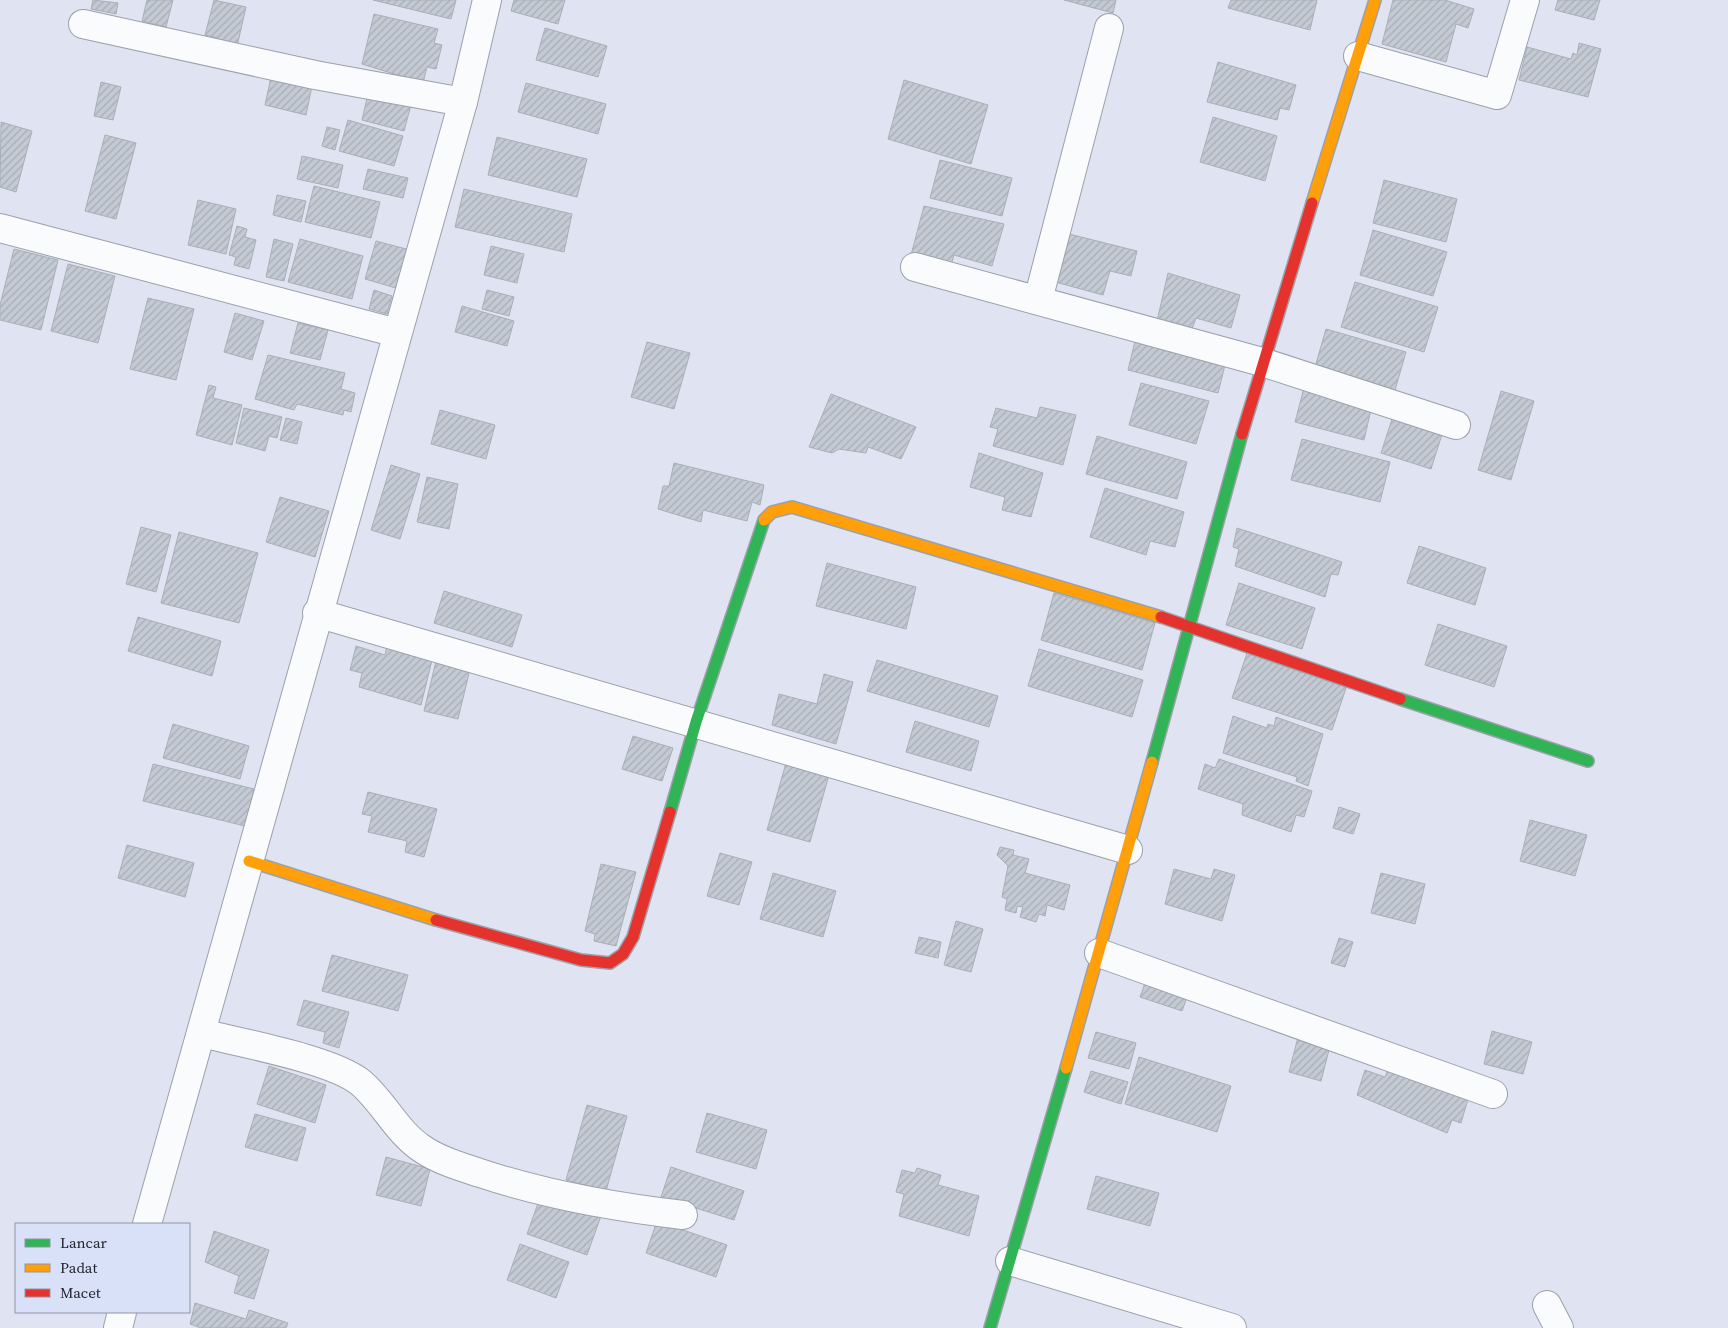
<svg xmlns="http://www.w3.org/2000/svg" width="1728" height="1328" font-family="'Source Serif 4',serif">
<defs>
<pattern id="building-hatch" width="6" height="6" patternUnits="userSpaceOnUse" patternTransform="scale(1.25)"><rect width="6" height="6" fill="#c3cad3"/><path d="M-1 1l2-2M0 6l6-6M5 7l2-2" fill="none" stroke="#a7adb5"/></pattern>
</defs>
<rect width="100%" height="100%" fill="#e0e4f2"/>
<!-- building -->
<g fill="url(#building-hatch)" stroke="#a8afb8">
<polygon points="93,0 118,3 116,14 91,9"/>
<polygon points="147,0 173,0 166,27 142,21"/>
<polygon points="214,0 246,7 236,51 216,46 218,38 205,35"/>
<polygon points="373,0 456,0 451,19"/>
<polygon points="514,0 565,0 558,24 511,11"/>
<polygon points="1064,0 1116,0 1113,13"/>
<polygon points="1231,0 1317,0 1310,30 1228,8"/>
<polygon points="1393,0 1445,0 1474,9 1468,28 1456,24 1446,62 1382,44"/>
<polygon points="1558,0 1600,0 1594,20 1555,10"/>
<polygon points="374,14 438,29 434,43 442,45 436,69 427,67 423,83 362,64"/>
<polygon points="545,28 607,46 598,77 536,60"/>
<polygon points="1579,43 1601,49 1588,97 1519,80 1527,47 1571,59 1573,53 1577,55"/>
<polygon points="1218,62 1296,85 1289,110 1280,108 1277,120 1207,102"/>
<polygon points="271,77 312,86 306,115 265,105"/>
<polygon points="904,80 988,105 971,164 888,139"/>
<polygon points="101,82 121,87 113,120 94,116"/>
<polygon points="526,83 606,104 598,134 518,112"/>
<polygon points="368,94 411,105 404,131 362,120"/>
<polygon points="1213,117 1277,136 1265,181 1200,162"/>
<polygon points="348,120 403,136 394,166 339,151"/>
<polygon points="1,122 32,131 16,192 0,187"/>
<polygon points="327,127 340,130 335,150 322,146"/>
<polygon points="105,135 136,143 116,219 85,211"/>
<polygon points="497,137 587,159 577,197 488,175"/>
<polygon points="302,156 343,165 338,188 297,179"/>
<polygon points="940,160 1012,178 1002,216 930,198"/>
<polygon points="368,169 408,178 403,198 363,189"/>
<polygon points="1384,180 1457,199 1446,242 1373,223"/>
<polygon points="314,186 380,202 371,238 305,222"/>
<polygon points="464,189 572,214 564,252 455,227"/>
<polygon points="277,195 306,201 301,222 273,215"/>
<polygon points="198,200 236,209 226,254 188,245"/>
<polygon points="924,206 1004,224 992,266 954,255 951,265 911,255"/>
<polygon points="237,226 247,229 245,237 256,240 249,269 234,265 236,257 229,255"/>
<polygon points="1373,230 1447,252 1433,296 1360,275"/>
<polygon points="1061,232 1137,251 1131,276 1110,271 1103,295 1048,280"/>
<polygon points="274,239 293,244 284,281 266,277"/>
<polygon points="300,239 363,256 352,299 288,282"/>
<polygon points="376,241 410,250 399,289 365,279"/>
<polygon points="491,246 524,254 517,283 484,275"/>
<polygon points="14,249 58,260 41,330 0,320 0,305"/>
<polygon points="68,264 115,276 98,343 51,331"/>
<polygon points="1168,273 1240,295 1231,328 1196,318 1192,329 1157,321"/>
<polygon points="1355,282 1438,307 1424,352 1341,327"/>
<polygon points="374,290 392,296 387,314 369,309"/>
<polygon points="487,290 514,297 509,316 482,309"/>
<polygon points="148,298 194,309 176,380 130,369"/>
<polygon points="462,306 514,321 507,346 455,332"/>
<polygon points="235,313 264,321 252,360 224,352"/>
<polygon points="298,323 328,330 320,360 290,353"/>
<polygon points="1326,329 1406,352 1395,390 1315,367"/>
<polygon points="1137,333 1227,357 1218,393 1128,370"/>
<polygon points="647,342 690,353 674,409 631,397"/>
<polygon points="268,355 345,373 341,389 355,393 351,412 344,410 343,415 297,404 294,410 255,399"/>
<polygon points="1141,383 1209,401 1196,444 1129,425"/>
<polygon points="1305,384 1373,401 1364,440 1295,422"/>
<polygon points="209,385 216,387 213,398 242,405 232,445 196,435"/>
<polygon points="1501,391 1534,401 1511,480 1478,470"/>
<polygon points="831,394 916,427 901,459 868,447 866,453 839,449 832,453 809,447"/>
<polygon points="1040,407 1076,415 1063,465 993,446 998,429 990,427 996,408 1037,418"/>
<polygon points="244,408 282,417 277,438 269,436 265,451 236,443"/>
<polygon points="440,410 495,425 486,459 431,444"/>
<polygon points="1394,413 1444,428 1431,469 1381,453"/>
<polygon points="286,418 302,422 297,444 280,440"/>
<polygon points="1097,436 1187,462 1177,499 1086,474"/>
<polygon points="1302,439 1390,462 1380,502 1291,480"/>
<polygon points="979,453 1043,473 1031,517 1002,510 1005,497 970,487"/>
<polygon points="674,463 764,485 760,505 752,502 747,521 703,510 701,522 658,509 663,486 669,486"/>
<polygon points="391,465 420,474 400,539 371,530"/>
<polygon points="427,477 458,484 449,529 417,522"/>
<polygon points="1105,488 1184,512 1175,547 1150,541 1146,555 1090,537"/>
<polygon points="280,497 329,511 315,557 266,542"/>
<polygon points="141,527 171,535 156,592 126,584"/>
<polygon points="1237,528 1342,562 1338,575 1331,574 1325,597 1235,566 1239,549 1233,547"/>
<polygon points="179,532 258,553 239,623 161,603"/>
<polygon points="1419,546 1486,568 1475,605 1407,583"/>
<polygon points="827,563 916,587 906,629 816,606"/>
<polygon points="1239,583 1315,608 1302,649 1226,625"/>
<polygon points="444,591 522,615 512,647 434,623"/>
<polygon points="1054,593 1155,623 1142,670 1041,640"/>
<polygon points="138,617 221,641 212,676 128,651"/>
<polygon points="1438,624 1507,646 1494,687 1425,665"/>
<polygon points="356,646 385,655 387,646 434,652 421,705 359,687 362,673 350,670"/>
<polygon points="1039,649 1143,680 1132,717 1028,686"/>
<polygon points="1247,653 1347,685 1332,730 1232,698"/>
<polygon points="437,657 471,665 458,719 424,711"/>
<polygon points="877,660 998,696 989,727 867,691"/>
<polygon points="824,674 853,682 836,744 772,725 779,694 817,704"/>
<polygon points="1233,716 1267,728 1268,724 1274,726 1276,717 1323,734 1308,786 1296,781 1297,777 1223,753"/>
<polygon points="915,721 979,741 971,771 906,752"/>
<polygon points="173,724 249,746 240,779 163,758"/>
<polygon points="633,736 673,748 662,781 622,769"/>
<polygon points="1219,759 1312,791 1304,817 1296,815 1291,832 1242,815 1243,804 1198,789 1205,764 1215,768"/>
<polygon points="786,763 829,775 810,842 767,830"/>
<polygon points="153,764 254,789 245,826 143,801"/>
<polygon points="368,792 437,809 424,857 405,852 407,841 368,832 372,816 362,814"/>
<polygon points="1339,807 1360,814 1353,834 1333,828"/>
<polygon points="1530,820 1587,835 1575,876 1520,861"/>
<polygon points="127,845 194,863 185,897 118,878"/>
<polygon points="1000,847 1014,850 1013,855 1029,859 1025,873 1070,885 1064,910 1047,905 1045,916 1039,914 1036,922 1020,917 1023,907 1017,906 1016,913 1005,910 1007,899 1002,897 1008,866 997,855"/>
<polygon points="720,853 752,862 739,905 707,896"/>
<polygon points="601,864 636,872 616,946 594,941 595,934 585,931"/>
<polygon points="1174,869 1211,879 1214,869 1235,875 1222,921 1165,904"/>
<polygon points="773,873 836,891 823,937 760,919"/>
<polygon points="1381,873 1425,884 1415,924 1371,913"/>
<polygon points="956,921 983,929 971,972 944,965"/>
<polygon points="919,937 941,942 938,958 915,953"/>
<polygon points="1339,938 1353,942 1345,967 1331,963"/>
<polygon points="332,955 408,975 398,1011 322,991"/>
<polygon points="1148,975 1190,989 1182,1011 1140,997"/>
<polygon points="304,1000 349,1012 339,1048 323,1043 325,1032 297,1025"/>
<polygon points="1492,1031 1532,1042 1523,1074 1484,1064"/>
<polygon points="1096,1032 1136,1043 1129,1069 1088,1058"/>
<polygon points="1298,1037 1330,1046 1321,1081 1289,1072"/>
<polygon points="1139,1057 1231,1086 1217,1132 1125,1104"/>
<polygon points="1391,1062 1469,1096 1461,1123 1452,1120 1447,1133 1357,1095 1365,1070 1385,1077"/>
<polygon points="269,1066 326,1085 315,1123 257,1104"/>
<polygon points="1091,1071 1128,1082 1121,1104 1084,1092"/>
<polygon points="587,1105 627,1116 606,1191 566,1180"/>
<polygon points="707,1113 767,1130 756,1169 696,1152"/>
<polygon points="255,1114 306,1128 297,1161 245,1147"/>
<polygon points="386,1157 430,1169 421,1206 376,1195"/>
<polygon points="671,1167 744,1191 734,1220 661,1197"/>
<polygon points="917,1168 941,1175 938,1185 979,1196 969,1236 899,1216 904,1194 896,1192 902,1170 915,1173"/>
<polygon points="1096,1176 1159,1193 1150,1226 1087,1209"/>
<polygon points="541,1195 601,1216 587,1255 527,1234"/>
<polygon points="657,1221 727,1245 716,1277 646,1253"/>
<polygon points="214,1231 269,1250 254,1299 234,1293 239,1276 205,1262"/>
<polygon points="520,1244 569,1262 556,1298 507,1280"/>
<polygon points="195,1303 246,1319 249,1310 288,1323 286,1328 201,1328 190,1324"/>
</g>
<g fill="none" stroke-linecap="round" stroke-linejoin="round">
<defs>
<g id="street">
<polyline points="83,24 315,75 463,102"/>
<polyline points="1358,56 1497,95 1525,0"/>
<polyline points="0,228 397,333"/>
<polyline points="915,267 1262,362 1456,425"/>
<polyline points="1038,300 1109,28"/>
<polyline points="317,613 1128,850"/>
<polyline points="1099,953 1493,1094"/>
<path d="M202 1033C240 1043 331 1059 360 1082 383 1101 396 1131 421 1148 438 1160 461 1167 480 1173 546 1195 614 1207 683 1215"/>
<polyline points="147,1224 463,102 487,0"/>
<polyline points="1010,1261 1232,1328"/>
<polyline points="1547,1305 1559,1328"/>
<polyline points="118,1328 122,1312"/>
</g>
<g id="fast">
<polyline points="1400,699 1588,761"/>
<polyline points="1152,762 1242,434"/>
<polyline points="670,812 696,722 764,520"/>
<polyline points="990,1328 1066,1068"/>
</g>
<g id="slow">
<polyline points="1312,203 1375,0"/>
<polyline points="764,520 772,512 792,507 1161,617"/>
<polyline points="249,861 436,920"/>
<polyline points="1066,1068 1152,762"/>
</g>
<g id="jam">
<polyline points="1242,434 1312,203"/>
<polyline points="1161,617 1400,699"/>
<polyline points="436,920 581,960 610,963 623,954 633,937 670,812"/>
</g>
</defs>
<!-- street casing -->
<use href="#street" stroke="#9ca0aa" stroke-width="30"/>
<!-- fast casing -->
<use href="#fast" stroke="#9ca0aa" stroke-width="14"/>
<!-- slow casing -->
<use href="#slow" stroke="#9ca0aa" stroke-width="14"/>
<!-- jam casing -->
<use href="#jam" stroke="#9ca0aa" stroke-width="14"/>
<!-- street -->
<use href="#street" stroke="#fafbfd" stroke-width="28"/>
<!-- fast -->
<use href="#fast" stroke="#30b455" stroke-width="11"/>
<!-- slow -->
<use href="#slow" stroke="#ff9f0a" stroke-width="11"/>
<!-- jam -->
<use href="#jam" stroke="#e5322d" stroke-width="11"/>
</g>
<!-- legend -->
<rect x="15" y="1223" width="175" height="90" fill="#d9e1f9" stroke="#8f95a7"/>
<rect x="25" y="1239" width="25" height="8" fill="#30b455" stroke="#8f95a7"/>
<text x="60" y="1248" font-size="15" fill="#21242d">Lancar</text>
<rect x="25" y="1264" width="25" height="8" fill="#ff9f0a" stroke="#8f95a7"/>
<text x="60" y="1273" font-size="15" fill="#21242d">Padat</text>
<rect x="25" y="1289" width="25" height="8" fill="#e5322d" stroke="#8f95a7"/>
<text x="60" y="1298" font-size="15" fill="#21242d">Macet</text>
</svg>
